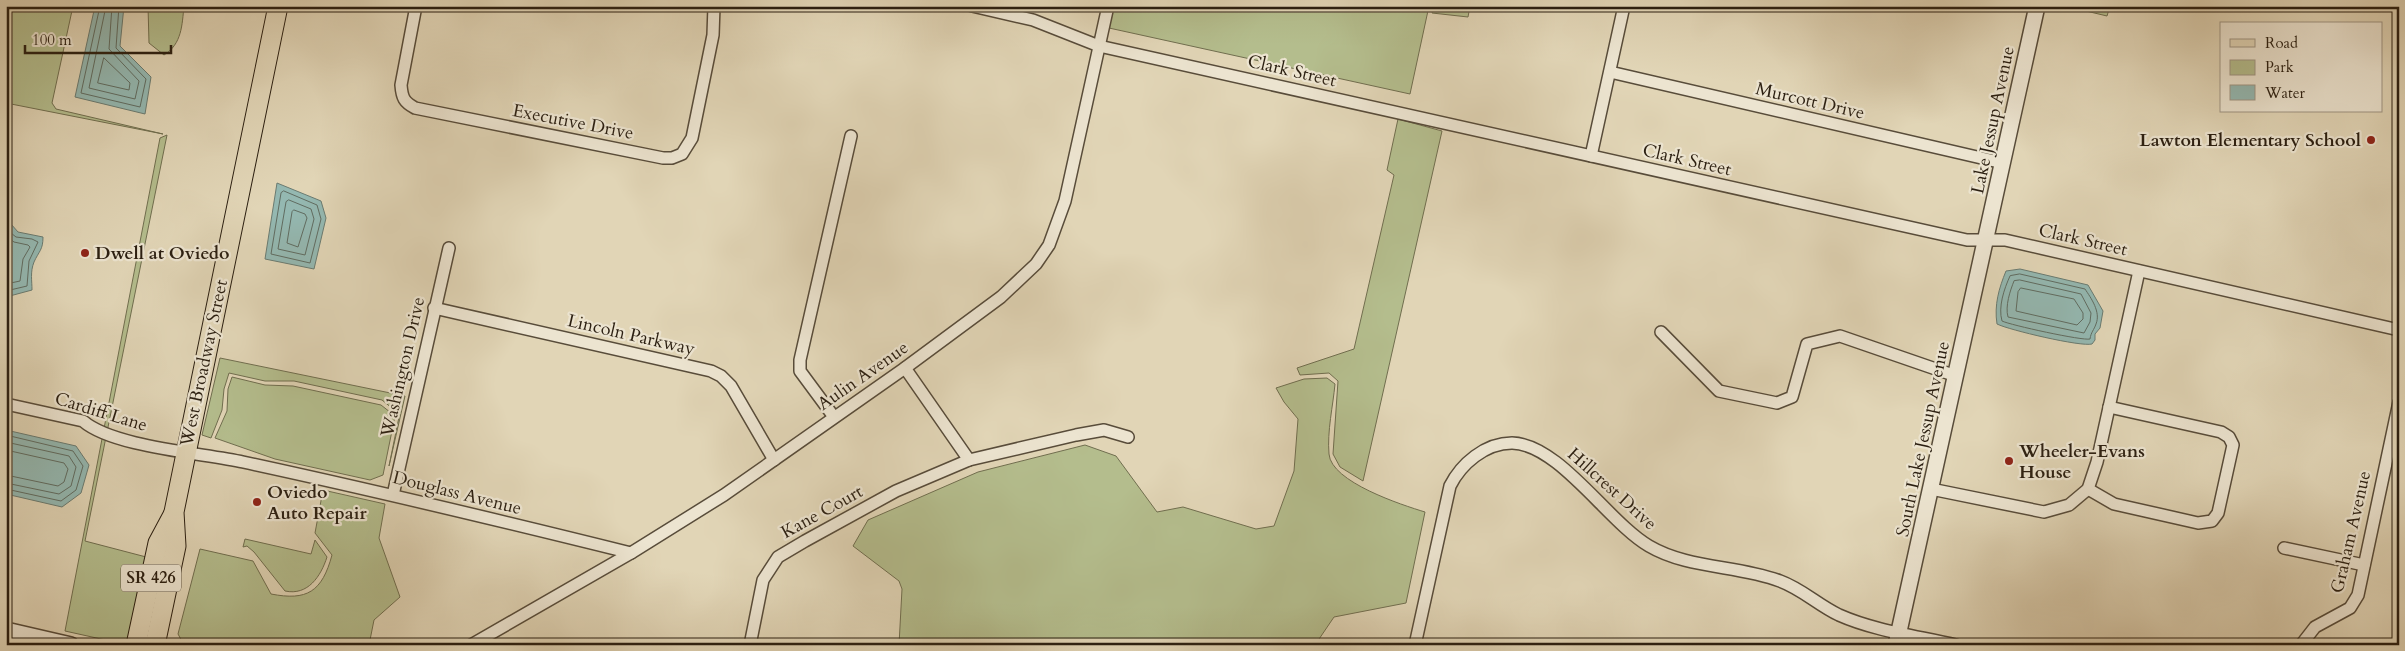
<svg xmlns="http://www.w3.org/2000/svg" width="2405" height="651" font-family="Cardo,serif">
<rect width="100%" height="100%" fill="#e1d5b6"/>
<filter id="stains"><feTurbulence type="fractalNoise" baseFrequency=".004" numOctaves="4"/><feColorMatrix values="0 0 0 0 .2 0 0 0 0 .09 0 0 0 0 .02 0 0 0 .5 -.17"/></filter>
<radialGradient id="worn" r=".72"><stop offset=".6" stop-color="#630" stop-opacity="0"/><stop offset="1" stop-color="#630" stop-opacity=".3"/></radialGradient>
<!-- green -->
<g fill="#b4bd8d" stroke="#706e4f">
<polygon points="6,6 73,6 52,103 56,109 163,134 6,103"/>
<path d="M148 6H184C182 25 182 44 164 55L149 43Z"/>
<polygon points="1114,6 1429,6 1410,94 1109,28"/>
<polygon points="1434,6 1470,6 1468,17 1432,13"/>
<polygon points="2065,6 2110,6 2107,16"/>
<polygon points="1398,119 1442,131 1363,481 1340,467 1333,454 1338,381 1329,373 1300,375 1297,368 1354,349 1394,175 1387,170"/>
<polygon points="167,135 85,541 150,558 128,645 65,631 160,138"/>
<polygon points="220,358 405,396 389,466 399,417 398,413 382,400 294,381 265,381 229,373 224,389 222,410 211,438 202,435"/>
<polygon points="232,377 265,385 293,386 381,405 395,416 383,475 370,480 275,459 215,438 227,411 228,389"/>
<path d="M1327 378 1335 384C1333 406 1327 431 1329 454 1331 482 1402 505 1425 512L1406 603 1334 617 1315 645H899L902 589 899 581 853 546 868 520 978 472 1085 445 1116 456 1157 512 1183 507 1256 529 1274 526 1294 471 1298 419 1284 402 1276 388 1304 379Z"/>
<path d="M323 490 385 504 379 538 400 597 374 620 369 645H184L178 634 200 549 253 561 271 594C307 601 322 592 332 555L315 533Z"/>
<path d="M245 539 311 554 315 540 327 557C321 576 308 596 285 591L254 552 247 546 243 547Z"/>
</g>
<!-- water -->
<g fill="#94b8b1" stroke="#6a7b71">
<polygon points="95,6 124,6 120,46 151,77 145,114 75,97"/>
<polygon points="277,183 321,201 326,218 314,269 265,259"/>
<path d="M6 224H11L18 232 43 237C43 250 39 251 34 262 30 272 32 281 32 290L6 297Z"/>
<path d="M2020 269 2088 285 2103 311 2100 328 2095 334V340L2092 344C2081 347 2009 330 1997 324 1994 305 1999 288 2006 271Z"/>
<polygon points="6,430 76,446 89,465 81,493 62,507 6,494"/>
</g>
<g fill="none" stroke-linecap="round" stroke-linejoin="round">
<!-- shore -->
<g stroke="#606c61" stroke-width="1">
<polyline points="100,6 81,93 140,107 146,79 116,48 119,6"/>
<polyline points="106,6 89,88 135,99 139,81 109,49 112,6"/>
<polygon points="104,58 130,83 129,90 98,83"/>
<polygon points="284,191 317,205 321,219 310,263 271,254 281,193"/>
<polygon points="289,200 311,209 314,219 305,255 278,249 286,202"/>
<polygon points="294,210 305,214 307,218 298,247 287,243 292,212"/>
<polyline points="6,229 16,237 32,239 38,242 29,261 27,286 6,291"/>
<polyline points="6,236 14,242 28,245 30,247 23,259 20,281 6,284"/>
<path d="M2020 274 2085 289C2091 298 2101 312 2096 324 2094 330 2091 332 2090 339 2083 341 2010 325 2002 321 1998 307 2004 289 2010 276Z"/>
<path d="M2020 280 2081 294 2091 313 2090 322 2084 333 2008 317C2005 306 2010 291 2014 281Z"/>
<polygon points="2021,288 2074,299 2083,313 2083,319 2077,325 2016,311 2018,292"/>
<polyline points="6,435 73,451 83,466 76,490 61,501 6,489"/>
<polyline points="6,442 69,456 76,467 71,486 59,494 6,483"/>
<polyline points="6,450 64,463 68,469 64,482 58,486 6,475"/>
</g>
<defs>
<g id="minor">
<path d="M416 6 401 85C402 98 404 102 415 108L663 158H672L682 154 692 138 713 35 714 6"/>
<polyline points="972,6 1033,20 1099,46 1967,240 2005,240 2399,330"/>
<polyline points="1610,72 2003,163"/>
<polyline points="1591,156 1624,6"/>
<polyline points="434,308 711,371 721,376 731,386 774,460"/>
<polyline points="1661,332 1719,391 1777,403 1792,397 1807,344 1840,336 1956,376"/>
<polyline points="905,368 969,460"/>
<path d="M6 404 83 421C113 447 202 453 243 462 373 490 502 521 631 553"/>
<polyline points="834,417 800,371 800,360 851,136"/>
<polyline points="1931,489 2044,512 2069,505 2088,489 2097,462 2139,271"/>
<polyline points="2088,489 2114,504 2198,523 2212,521 2218,513 2233,445 2229,437 2221,432 2109,407"/>
<polyline points="393,495 449,248"/>
<polyline points="2284,548 2364,565"/>
<polyline points="471,645 631,553 724,495 905,368 1001,297 1036,264 1049,245 1065,201 1108,6"/>
<polyline points="750,645 763,580 778,557 805,541 896,491 969,460 1076,435 1104,430 1128,437"/>
<path d="M1415 645 1450 486C1461 464 1485 443 1512 443 1559 444 1608 522 1649 546 1688 569 1738 565 1780 581 1802 589 1818 605 1839 615 1875 631 1917 636 1956 645"/>
<polyline points="2301,645 2315,627 2350,608 2358,595 2399,402"/>
</g>
<g id="tertiary">
<polyline points="6,630 71,645"/>
<polyline points="1896,645 2037,6"/>
</g>
<g id="primary">
<polyline points="136,645 158,543 173,515"/>
<polyline points="155,645 176,546 174,512 278,6"/>
</g>
</defs>
<!-- minor casing -->
<use href="#minor" stroke="#584c3a" stroke-width="14"/>
<!-- tertiary casing -->
<use href="#tertiary" stroke="#584c3a" stroke-width="18"/>
<!-- primary casing -->
<use href="#primary" stroke="#2b1f11" stroke-width="21"/>
<!-- minor -->
<use href="#minor" stroke="#ece4d0" stroke-width="11"/>
<!-- tertiary -->
<use href="#tertiary" stroke="#ece4d0" stroke-width="15"/>
<!-- primary -->
<use href="#primary" stroke="#e1d5b6" stroke-width="19"/>
</g>
<!-- markers -->
<g fill="#8f2418" stroke="#ece4d0" stroke-width="2">
<circle cx="2371" cy="140" r="5"/>
<circle cx="85" cy="253" r="5"/>
<circle cx="2009" cy="461" r="5"/>
<circle cx="257" cy="502" r="5"/>
</g>
<g text-anchor="middle" dominant-baseline="central" stroke-width="4.5" stroke-linejoin="round" paint-order="stroke">
<!-- shield labels -->
<rect fill="#ece4d0" stroke="#655a4a" stroke-width="1" x="121" y="564.5" width="60" height="27" rx="4"/>
<g font-size="16" font-weight="bold" fill="#2b1f11">
<text x="151" y="578">SR 426</text>
</g>
<!-- street labels -->
<g font-size="18" fill="#2b1f11" stroke="#ece4d0">
<text transform="translate(1292 71) rotate(13)">Clark Street</text>
<text transform="translate(1810 101) rotate(13)">Murcott Drive</text>
<text transform="translate(1993 120) rotate(-78)">Lake Jessup Avenue</text>
<text transform="translate(573 122) rotate(11)">Executive Drive</text>
<text transform="translate(1687 160) rotate(13)">Clark Street</text>
<text transform="translate(2083 240) rotate(13)">Clark Street</text>
<text transform="translate(631 335) rotate(13)">Lincoln Parkway</text>
<text transform="translate(204 363) rotate(-78)">West Broadway Street</text>
<text transform="translate(403 367) rotate(-77)">Washington Drive</text>
<text transform="translate(863 376) rotate(-35)">Aulin Avenue</text>
<text transform="translate(101 412) rotate(17)">Cardiff Lane</text>
<text transform="translate(1923 439) rotate(-78)">South Lake Jessup Avenue</text>
<text transform="translate(1612 489) rotate(42)">Hillcrest Drive</text>
<text transform="translate(457 493) rotate(14)">Douglass Avenue</text>
<text transform="translate(822 512) rotate(-29)">Kane Court</text>
<text transform="translate(2351 532) rotate(-77)">Graham Avenue</text>
</g>
<!-- poi labels -->
<g font-size="18" font-weight="bold" fill="#2b1f11" stroke="#ece4d0" text-anchor="start">
<text x="2361" y="140" text-anchor="end">Lawton Elementary School</text>
<text x="95" y="253">Dwell at Oviedo</text>
<text x="2019" y="451">Wheeler-Evans<tspan x="2019" dy="21">House</tspan></text>
<text x="267" y="492">Oviedo<tspan x="267" dy="21">Auto Repair</tspan></text>
</g>
</g>
<!-- margin -->
<rect width="2405" height="651" fill="none" stroke="#e1d5b6" stroke-width="25"/>
<rect x="8" y="8" width="2390" height="636" fill="none" stroke="#2b1f11" stroke-width="2.5"/>
<rect x="12" y="12" width="2380" height="626" fill="none" stroke="#2b1f11"/>
<!-- legend -->
<rect x="2220" y="22" width="162" height="90" fill="#ece4d0" stroke="#9f9584"/>
<rect x="2230" y="39" width="25" height="8" fill="#e1d5b6" stroke="#9f9584"/>
<text x="2265" y="48" font-size="15" fill="#2b1f11">Road</text>
<rect x="2230" y="60" width="25" height="15" fill="#b4bd8d" stroke="#9f9584"/>
<text x="2265" y="72" font-size="15" fill="#2b1f11">Park</text>
<rect x="2230" y="85" width="25" height="15" fill="#94b8b1" stroke="#9f9584"/>
<text x="2265" y="98" font-size="15" fill="#2b1f11">Water</text>
<!-- scale -->
<path d="M25 45v8h146v-8" fill="none" stroke="#2b1f11" stroke-width="2.5"/>
<text x="32" y="45" font-size="15" fill="#2b1f11" stroke="#ece4d0" stroke-width="4" paint-order="stroke">100 m</text>
<rect width="100%" height="100%" filter="url(#stains)"/>
<rect width="100%" height="100%" fill="url(#worn)"/>
</svg>
